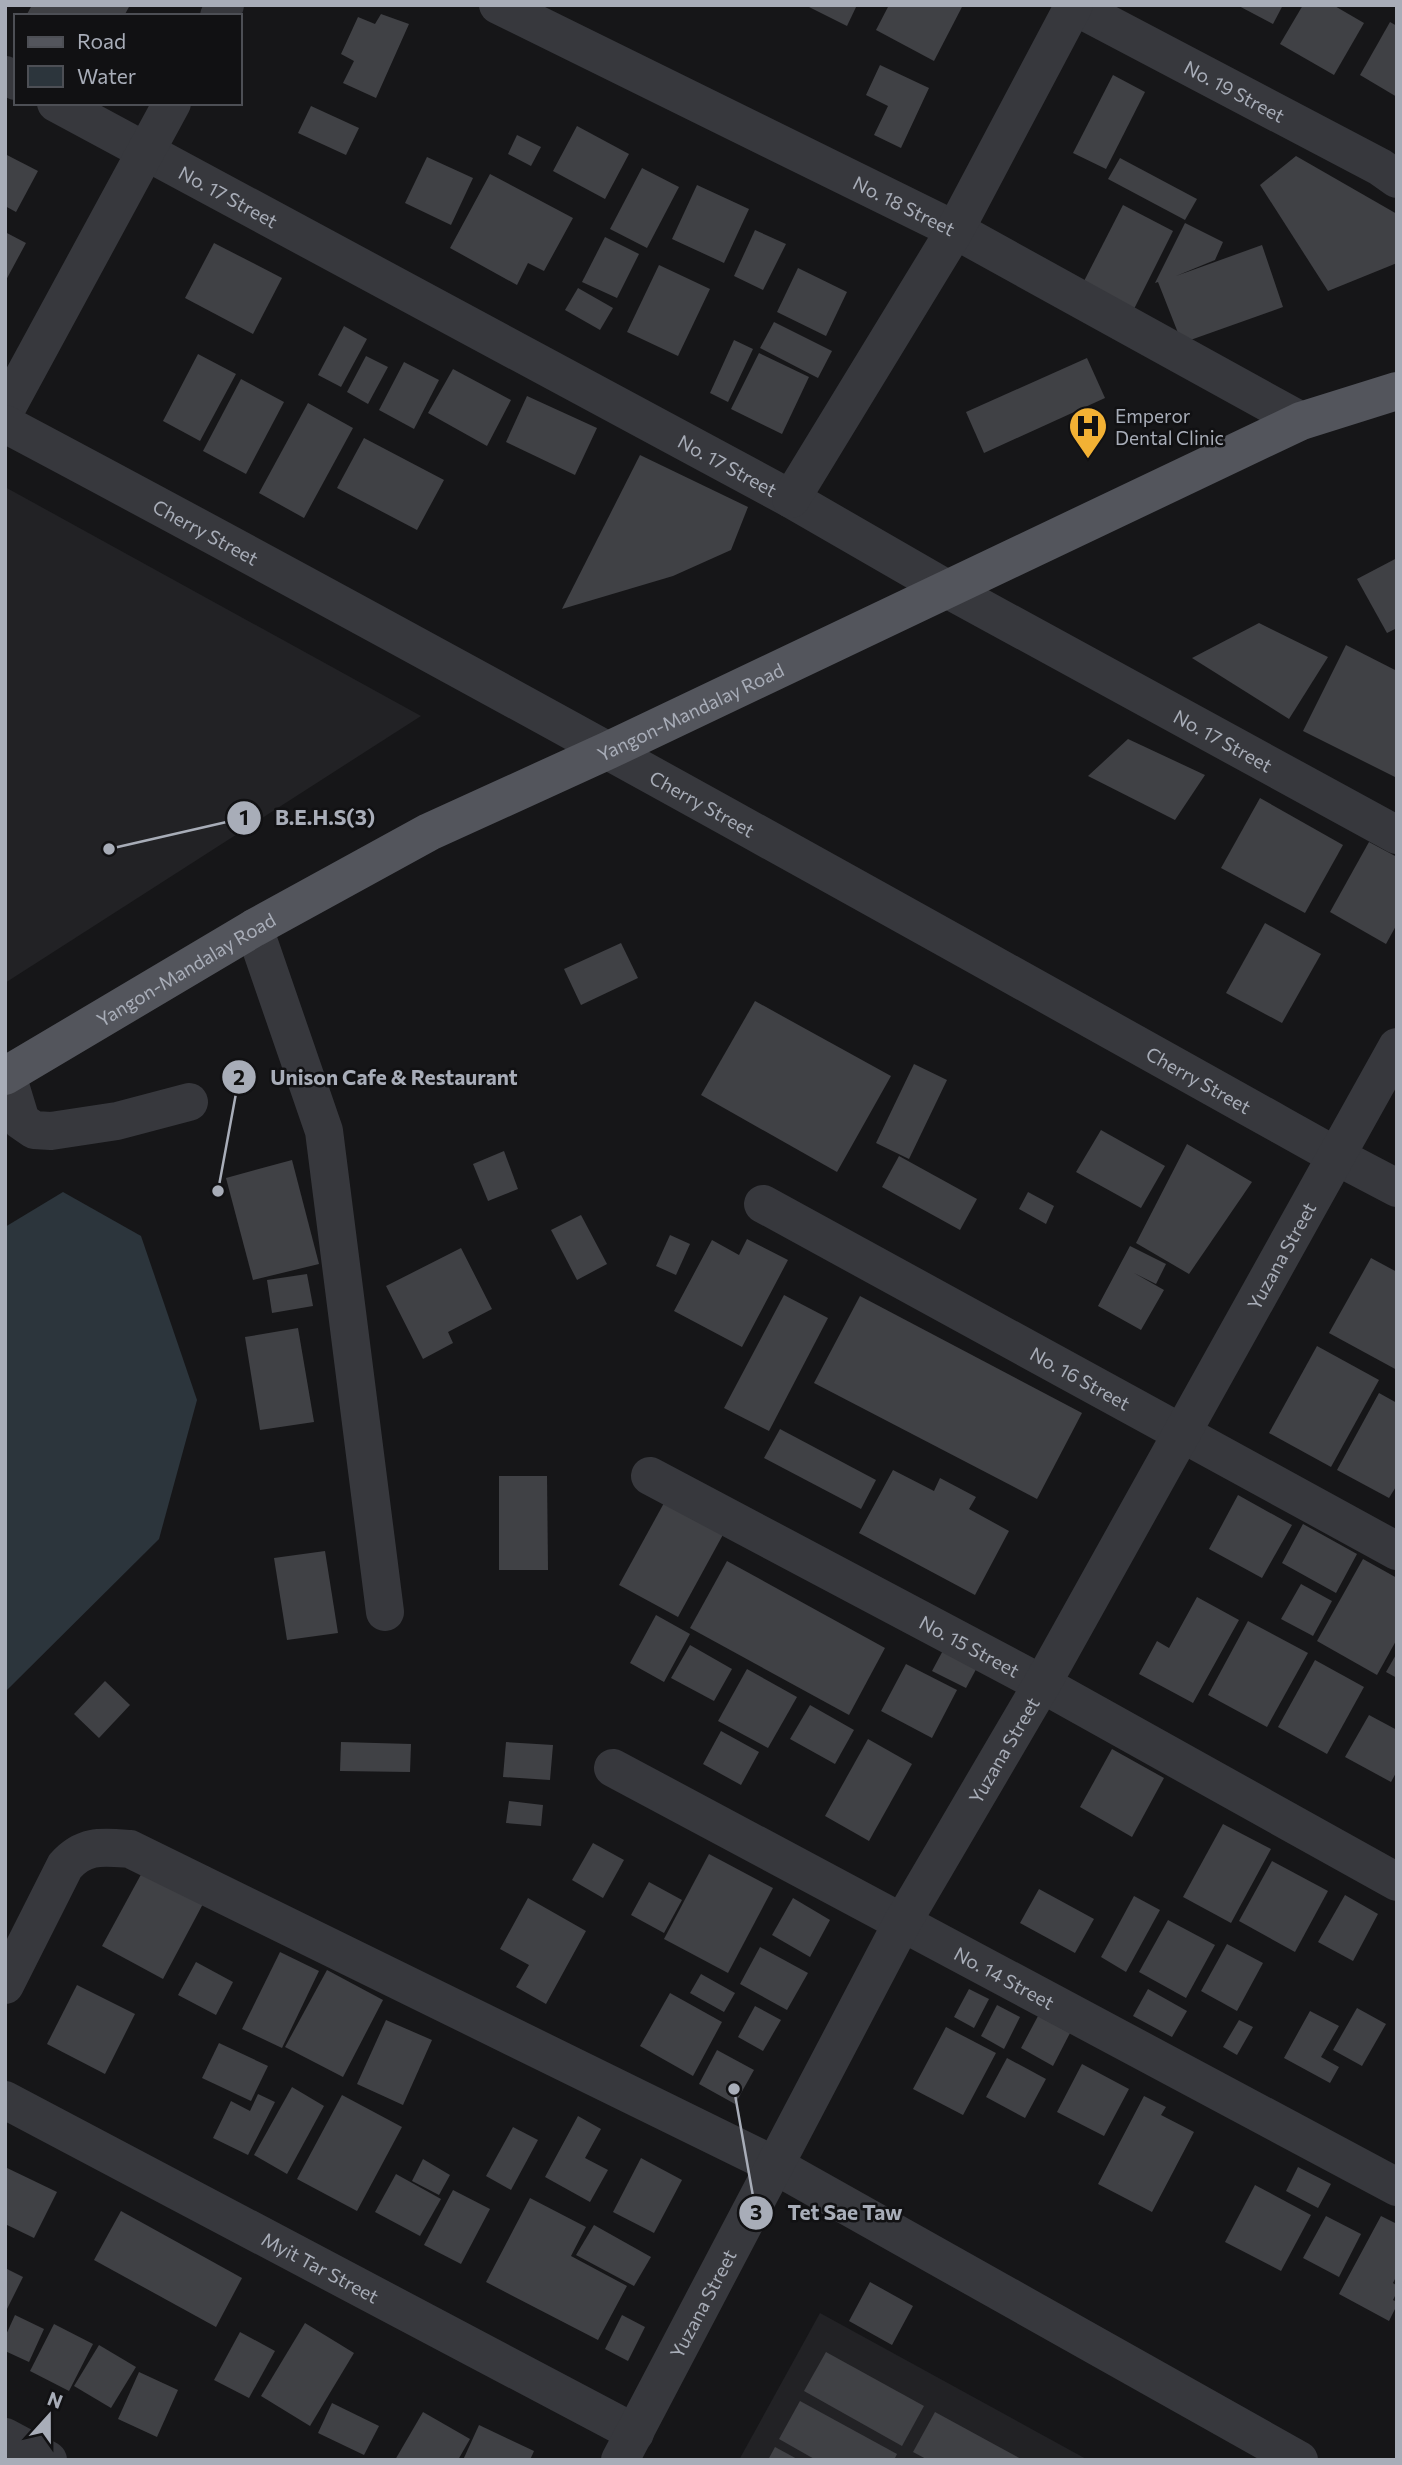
<svg xmlns="http://www.w3.org/2000/svg" width="1402" height="2465" font-family="Commissioner,sans-serif">
<rect width="100%" height="100%" fill="#161618"/>
<!-- built -->
<g fill="#222225">
<polygon points="5,487 421,716 5,983"/>
<polygon points="820,2313 1088,2460 739,2460"/>
</g>
<!-- water -->
<polygon fill="#2c353c" points="63,1192 141,1236 197,1400 159,1539 5,1692 5,1227"/>
<!-- building -->
<g fill="#404145">
<polygon points="32,5 130,5 124,16 26,16"/>
<polygon points="805,5 857,5 847,26"/>
<polygon points="889,5 963,5 934,61 876,30"/>
<polygon points="1237,5 1283,5 1273,24"/>
<polygon points="1303,5 1333,5 1364,23 1334,75 1280,44"/>
<polygon points="381,14 409,24 376,98 343,83 354,61 341,54 358,17 375,24"/>
<polygon points="1390,22 1397,26 1397,97 1360,75"/>
<polygon points="880,65 929,88 901,148 874,135 888,106 866,95"/>
<polygon points="1113,75 1145,92 1106,169 1073,153"/>
<polygon points="311,106 359,128 346,155 298,133"/>
<polygon points="577,126 629,154 605,199 553,171"/>
<polygon points="517,135 541,147 531,166 508,154"/>
<polygon points="5,154 38,171 16,212 5,206"/>
<polygon points="1296,156 1397,214 1397,263 1328,291 1260,185"/>
<polygon points="427,157 473,178 451,225 405,203"/>
<polygon points="1120,158 1197,199 1185,220 1108,179"/>
<polygon points="642,168 679,187 647,248 610,229"/>
<polygon points="490,174 573,218 544,271 528,263 517,285 450,248"/>
<polygon points="697,185 749,209 724,263 672,239"/>
<polygon points="1123,205 1173,231 1133,311 1082,285"/>
<polygon points="1185,223 1223,242 1215,260 1176,276 1262,245 1283,307 1182,343 1158,282 1155,283"/>
<polygon points="755,230 786,244 763,290 734,276"/>
<polygon points="5,232 26,243 5,282"/>
<polygon points="605,237 639,254 617,298 582,282"/>
<polygon points="214,243 282,278 253,334 185,298"/>
<polygon points="659,265 710,289 678,356 627,332"/>
<polygon points="798,268 847,292 826,336 777,312"/>
<polygon points="578,288 613,308 600,330 565,310"/>
<polygon points="774,322 832,351 818,378 760,348"/>
<polygon points="344,326 367,339 341,387 318,375"/>
<polygon points="734,340 753,349 728,402 710,393"/>
<polygon points="759,353 809,377 782,434 731,409"/>
<polygon points="198,354 236,374 200,441 163,421"/>
<polygon points="366,356 388,367 368,404 347,392"/>
<polygon points="1087,358 1105,398 984,453 966,412"/>
<polygon points="404,362 439,380 414,429 379,410"/>
<polygon points="453,369 511,400 487,446 428,413"/>
<polygon points="241,379 284,402 246,474 203,451"/>
<polygon points="527,396 597,428 575,475 506,442"/>
<polygon points="308,403 353,428 304,518 259,493"/>
<polygon points="364,438 444,480 417,530 337,488"/>
<polygon points="640,455 748,507 731,550 673,576 562,609"/>
<polygon points="1397,558 1397,628 1387,633 1357,579"/>
<polygon points="1259,623 1328,657 1289,719 1192,658"/>
<polygon points="1346,645 1397,671 1397,778 1303,731"/>
<polygon points="1128,739 1205,775 1175,820 1088,776"/>
<polygon points="1260,798 1343,845 1305,913 1221,868"/>
<polygon points="1369,842 1397,857 1397,924 1386,944 1330,912"/>
<polygon points="1265,923 1321,954 1282,1023 1226,993"/>
<polygon points="621,943 638,978 581,1005 564,969"/>
<polygon points="755,1001 891,1076 837,1172 701,1095"/>
<polygon points="914,1064 947,1080 909,1159 876,1143"/>
<polygon points="1101,1130 1165,1166 1141,1208 1076,1172"/>
<polygon points="1187,1144 1252,1182 1189,1274 1136,1243"/>
<polygon points="504,1151 518,1189 488,1201 473,1164"/>
<polygon points="899,1156 977,1199 960,1230 882,1187"/>
<polygon points="292,1160 319,1264 253,1280 226,1178"/>
<polygon points="1028,1192 1054,1206 1046,1224 1019,1209"/>
<polygon points="581,1215 607,1264 577,1280 551,1230"/>
<polygon points="670,1235 690,1244 676,1275 656,1266"/>
<polygon points="747,1239 788,1260 742,1347 674,1311 712,1240 739,1255"/>
<polygon points="1130,1246 1166,1264 1156,1284 1134,1273 1164,1290 1141,1330 1098,1306"/>
<polygon points="461,1248 492,1309 448,1332 453,1343 423,1359 386,1286"/>
<polygon points="1371,1258 1397,1272 1397,1370 1329,1333"/>
<polygon points="307,1274 313,1306 272,1313 267,1280"/>
<polygon points="784,1295 828,1318 769,1431 724,1408"/>
<polygon points="860,1296 1082,1413 1037,1499 814,1383"/>
<polygon points="298,1328 314,1422 260,1430 245,1337"/>
<polygon points="1317,1346 1379,1380 1331,1467 1269,1433"/>
<polygon points="1379,1393 1397,1403 1397,1485 1389,1498 1337,1470"/>
<polygon points="780,1429 876,1480 861,1509 764,1458"/>
<polygon points="893,1470 934,1491 940,1478 976,1497 969,1509 1009,1531 975,1595 859,1533"/>
<polygon points="499,1476 547,1476 548,1570 499,1570"/>
<polygon points="1238,1495 1292,1525 1262,1578 1209,1549"/>
<polygon points="664,1503 725,1531 678,1617 619,1585"/>
<polygon points="1303,1524 1357,1554 1336,1593 1282,1563"/>
<polygon points="325,1551 338,1633 287,1640 274,1558"/>
<polygon points="1363,1559 1397,1578 1397,1639 1377,1675 1317,1641"/>
<polygon points="727,1561 885,1648 849,1715 690,1628"/>
<polygon points="1301,1584 1332,1601 1313,1636 1281,1619"/>
<polygon points="1197,1597 1239,1620 1193,1703 1139,1674 1157,1641 1169,1648"/>
<polygon points="656,1615 690,1634 664,1682 630,1663"/>
<polygon points="1248,1621 1308,1653 1267,1727 1208,1695"/>
<polygon points="947,1643 981,1660 966,1688 932,1671"/>
<polygon points="690,1645 732,1669 714,1701 671,1678"/>
<polygon points="1397,1653 1397,1678 1386,1672"/>
<polygon points="1315,1660 1364,1687 1327,1754 1278,1727"/>
<polygon points="906,1664 957,1690 932,1738 881,1711"/>
<polygon points="747,1669 797,1697 768,1748 718,1721"/>
<polygon points="105,1681 130,1705 99,1738 74,1714"/>
<polygon points="810,1705 854,1730 835,1764 790,1739"/>
<polygon points="1369,1715 1397,1730 1397,1771 1391,1782 1345,1757"/>
<polygon points="721,1731 759,1752 741,1785 703,1764"/>
<polygon points="868,1739 912,1764 869,1841 825,1816"/>
<polygon points="341,1742 411,1744 410,1772 340,1771"/>
<polygon points="506,1742 553,1745 550,1780 503,1777"/>
<polygon points="1112,1749 1164,1778 1132,1837 1080,1807"/>
<polygon points="509,1801 543,1805 541,1826 506,1823"/>
<polygon points="1223,1824 1271,1849 1231,1923 1183,1897"/>
<polygon points="593,1843 624,1860 603,1898 572,1880"/>
<polygon points="709,1854 773,1888 728,1973 664,1939"/>
<polygon points="1272,1861 1328,1891 1295,1952 1239,1921"/>
<polygon points="144,1869 204,1902 163,1979 102,1946"/>
<polygon points="649,1882 682,1900 664,1933 631,1915"/>
<polygon points="1039,1889 1094,1919 1075,1953 1020,1923"/>
<polygon points="1345,1895 1378,1914 1353,1961 1318,1942"/>
<polygon points="1134,1896 1160,1910 1126,1972 1101,1957"/>
<polygon points="528,1898 586,1931 546,2004 516,1987 529,1965 500,1949"/>
<polygon points="793,1898 830,1920 810,1957 772,1935"/>
<polygon points="1168,1920 1215,1945 1186,1998 1139,1972"/>
<polygon points="1227,1944 1263,1963 1237,2011 1201,1991"/>
<polygon points="760,1947 808,1973 787,2010 740,1984"/>
<polygon points="280,1952 319,1971 282,2048 242,2029"/>
<polygon points="196,1962 233,1982 216,2015 178,1995"/>
<polygon points="327,1970 383,2000 343,2077 285,2047"/>
<polygon points="701,1974 735,1993 724,2012 690,1993"/>
<polygon points="77,1985 135,2014 105,2074 47,2044"/>
<polygon points="969,1989 989,1999 974,2028 954,2017"/>
<polygon points="1148,1989 1187,2011 1172,2037 1133,2016"/>
<polygon points="670,1993 722,2022 693,2076 640,2046"/>
<polygon points="997,2005 1020,2017 1004,2049 981,2036"/>
<polygon points="755,2006 781,2020 763,2051 738,2037"/>
<polygon points="1357,2008 1386,2024 1362,2066 1333,2050"/>
<polygon points="1310,2011 1339,2026 1321,2057 1339,2067 1330,2083 1284,2058"/>
<polygon points="1038,2016 1070,2033 1053,2066 1021,2048"/>
<polygon points="386,2020 432,2040 403,2105 357,2084"/>
<polygon points="1239,2020 1253,2027 1237,2055 1223,2047"/>
<polygon points="946,2027 996,2053 963,2115 913,2089"/>
<polygon points="219,2043 268,2066 251,2101 202,2078"/>
<polygon points="717,2050 754,2070 735,2104 699,2084"/>
<polygon points="1007,2058 1046,2079 1025,2118 986,2097"/>
<polygon points="1082,2064 1129,2089 1104,2136 1057,2112"/>
<polygon points="292,2087 324,2106 287,2174 254,2155"/>
<polygon points="258,2094 275,2102 248,2155 213,2138 231,2101 250,2111"/>
<polygon points="342,2095 402,2127 357,2211 297,2179"/>
<polygon points="1144,2096 1166,2107 1161,2115 1194,2132 1152,2212 1098,2184"/>
<polygon points="578,2116 601,2129 585,2158 608,2170 590,2202 545,2177"/>
<polygon points="513,2127 538,2140 511,2190 486,2176"/>
<polygon points="641,2158 682,2180 654,2233 613,2212"/>
<polygon points="423,2159 450,2175 439,2195 412,2181"/>
<polygon points="5,2167 57,2192 34,2238 5,2224"/>
<polygon points="1298,2167 1331,2184 1318,2208 1286,2191"/>
<polygon points="396,2174 441,2199 420,2236 375,2212"/>
<polygon points="1255,2185 1311,2215 1281,2271 1225,2242"/>
<polygon points="453,2190 490,2209 461,2264 424,2245"/>
<polygon points="530,2198 586,2227 571,2256 627,2286 598,2340 486,2282"/>
<polygon points="121,2211 242,2278 216,2327 94,2260"/>
<polygon points="1326,2216 1361,2234 1339,2277 1303,2258"/>
<polygon points="1381,2216 1397,2224 1397,2275 1393,2283 1397,2286 1397,2292 1393,2300 1397,2302 1397,2305 1389,2321 1339,2294"/>
<polygon points="594,2225 651,2257 634,2286 576,2255"/>
<polygon points="5,2268 23,2277 5,2313"/>
<polygon points="870,2282 913,2306 892,2345 849,2321"/>
<polygon points="15,2315 44,2329 29,2362 5,2351 5,2337"/>
<polygon points="622,2315 645,2327 628,2361 605,2349"/>
<polygon points="305,2323 354,2353 310,2426 261,2396"/>
<polygon points="54,2324 93,2344 69,2391 30,2371"/>
<polygon points="240,2332 275,2351 249,2398 214,2380"/>
<polygon points="99,2345 136,2367 111,2408 74,2386"/>
<polygon points="826,2352 924,2406 902,2446 804,2391"/>
<polygon points="139,2372 178,2390 157,2437 118,2419"/>
<polygon points="800,2401 897,2454 894,2460 816,2460 779,2439"/>
<polygon points="332,2403 379,2426 364,2455 318,2433"/>
<polygon points="423,2412 470,2439 458,2460 395,2460"/>
<polygon points="935,2412 1023,2460 928,2460 913,2452"/>
<polygon points="479,2425 534,2451 530,2460 463,2460"/>
<polygon points="775,2447 799,2460 768,2460"/>
</g>
<g fill="none" stroke-linecap="round" stroke-linejoin="round">
<!-- minor -->
<g stroke="#37383d" stroke-width="38">
<path id="s1" d="M498 5 955 230 1301 421"/>
<path id="s2" d="M1072 5 1380 167 1397 179"/>
<polyline points="219,16 225,5"/>
<polyline points="5,75 16,81"/>
<path id="s3" d="M56 103 791 499 947 589 1397 835"/>
<polyline points="5,411 172,103"/>
<path id="s4" d="M5 424C453 662 894 909 1336 1156L1397 1188"/>
<polyline points="791,499 955,230 1074,5"/>
<polyline points="254,928 324,1131 385,1612"/>
<polyline points="7,1075 21,1121 34,1130 51,1131 117,1121 189,1102"/>
<path id="s5" d="M763 1204 1397 1551"/>
<path id="s6" d="M650 1476 1042 1684 1397 1882"/>
<path id="s7" d="M613 1768 1397 2187"/>
<path d="M5 1985 65 1866C84 1844 103 1847 130 1849L776 2166 1299 2460"/>
<path id="s8" d="M5 2100 635 2433"/>
<polyline points="5,2437 48,2460"/>
<path id="s9" d="M620 2460 902 1923 1042 1684 1397 1047"/>
</g>
<!-- major -->
<path stroke="#53555c" stroke-width="38" id="s10" d="M5 1076 254 928 429 832 609 750 1301 421 1397 391"/>
</g>
<!-- icons -->
<defs>
<symbol id="hospital-pin" viewBox="-11 -11 22 30"><path d="M0 17L-7.5 6A9.5 9.5 0 1 1 7.5 6Z" fill="#f2b134" stroke="#111113"/><path d="M-5-5h3v3.5h4V-5h3V5h-3V1.5h-4V5h-3Z" fill="#111"/></symbol>
</defs>
<g fill-rule="evenodd">
<use href="#hospital-pin" x="1066" y="404" width="44" height="60"/>
</g>
<g text-anchor="middle" dominant-baseline="central" stroke-width="5" stroke-linejoin="round" paint-order="stroke">
<!-- street labels -->
<g font-size="19" fill="#a8adb8" stroke="#111113">
<text stroke="none"><textPath href="#s2" startOffset="184">No. 19 Street</textPath></text>
<text stroke="none"><textPath href="#s3" startOffset="196">No. 17 Street</textPath></text>
<text stroke="none"><textPath href="#s1" startOffset="453">No. 18 Street</textPath></text>
<text stroke="none"><textPath href="#s3" startOffset="763">No. 17 Street</textPath></text>
<text stroke="none"><textPath href="#s4" startOffset="228">Cherry Street</textPath></text>
<text stroke="none"><textPath href="#s10" startOffset="777">Yangon-Mandalay Road</textPath></text>
<text stroke="none"><textPath href="#s3" startOffset="1330">No. 17 Street</textPath></text>
<text stroke="none"><textPath href="#s4" startOffset="794">Cherry Street</textPath></text>
<text stroke="none"><textPath href="#s10" startOffset="210">Yangon-Mandalay Road</textPath></text>
<text stroke="none"><textPath href="#s4" startOffset="1362">Cherry Street</textPath></text>
<text stroke="none"><textPath href="#s9" startOffset="1374">Yuzana Street</textPath></text>
<text stroke="none"><textPath href="#s5" startOffset="362">No. 16 Street</textPath></text>
<text stroke="none"><textPath href="#s6" startOffset="362">No. 15 Street</textPath></text>
<text stroke="none"><textPath href="#s9" startOffset="807">Yuzana Street</textPath></text>
<text stroke="none"><textPath href="#s7" startOffset="444">No. 14 Street</textPath></text>
<text stroke="none"><textPath href="#s8" startOffset="357">Myit Tar Street</textPath></text>
<text stroke="none"><textPath href="#s9" startOffset="177">Yuzana Street</textPath></text>
</g>
<!-- poi labels -->
<g font-size="19" fill="#a8adb8" stroke="#111113" text-anchor="start">
<text x="1115" y="415">Emperor<tspan x="1115" dy="22">Dental Clinic</tspan></text>
</g>
</g>
<!-- callouts -->
<path fill="none" stroke="#a8adb8" stroke-width="2.5" d="M109 849L244 818M218 1191L239 1077M734 2089L756 2213"/>
<g fill="#a8adb8" stroke="#111113" stroke-width="2.5">
<circle cx="109" cy="849" r="7"/>
<circle cx="218" cy="1191" r="7"/>
<circle cx="734" cy="2089" r="7"/>
<circle cx="244" cy="818" r="18"/>
<circle cx="239" cy="1077" r="18"/>
<circle cx="756" cy="2213" r="18"/>
</g>
<g font-size="21" text-anchor="middle" font-weight="bold" fill="#111">
<text x="244" y="825">1</text>
<text x="239" y="1085">2</text>
<text x="756" y="2220">3</text>
</g>
<g font-size="21" text-anchor="middle" font-weight="bold" fill="#a8adb8" stroke="#111113" stroke-width="5" stroke-linejoin="round" paint-order="stroke">
<text x="325" y="825">B.E.H.S(3)</text>
<text x="394" y="1085">Unison Cafe &amp; Restaurant</text>
<text x="845" y="2220">Tet Sae Taw</text>
</g>
<!-- border -->
<rect width="1402" height="2465" fill="none" stroke="#a8adb8" stroke-width="14"/>
<!-- legend -->
<rect x="14" y="14" width="228" height="91" fill="#111113" stroke="#4d4f55" stroke-width="2"/>
<rect x="28" y="37" width="35" height="10" fill="#53555c" stroke="#4d4f55" stroke-width="2"/>
<text x="77" y="49" font-size="21" fill="#a8adb8">Road</text>
<rect x="28" y="66" width="35" height="21" fill="#2c353c" stroke="#4d4f55" stroke-width="2"/>
<text x="77" y="84" font-size="21" fill="#a8adb8">Water</text>
<!-- north arrow -->
<g transform="translate(49 2416) rotate(21)" stroke="#111113" stroke-width="5" paint-order="stroke">
<path d="M0-5L12 26L0 18L-12 26Z" fill="#a8adb8"/>
<text y="-10" font-size="19" font-weight="bold" text-anchor="middle" fill="#a8adb8">N</text>
</g>
</svg>
